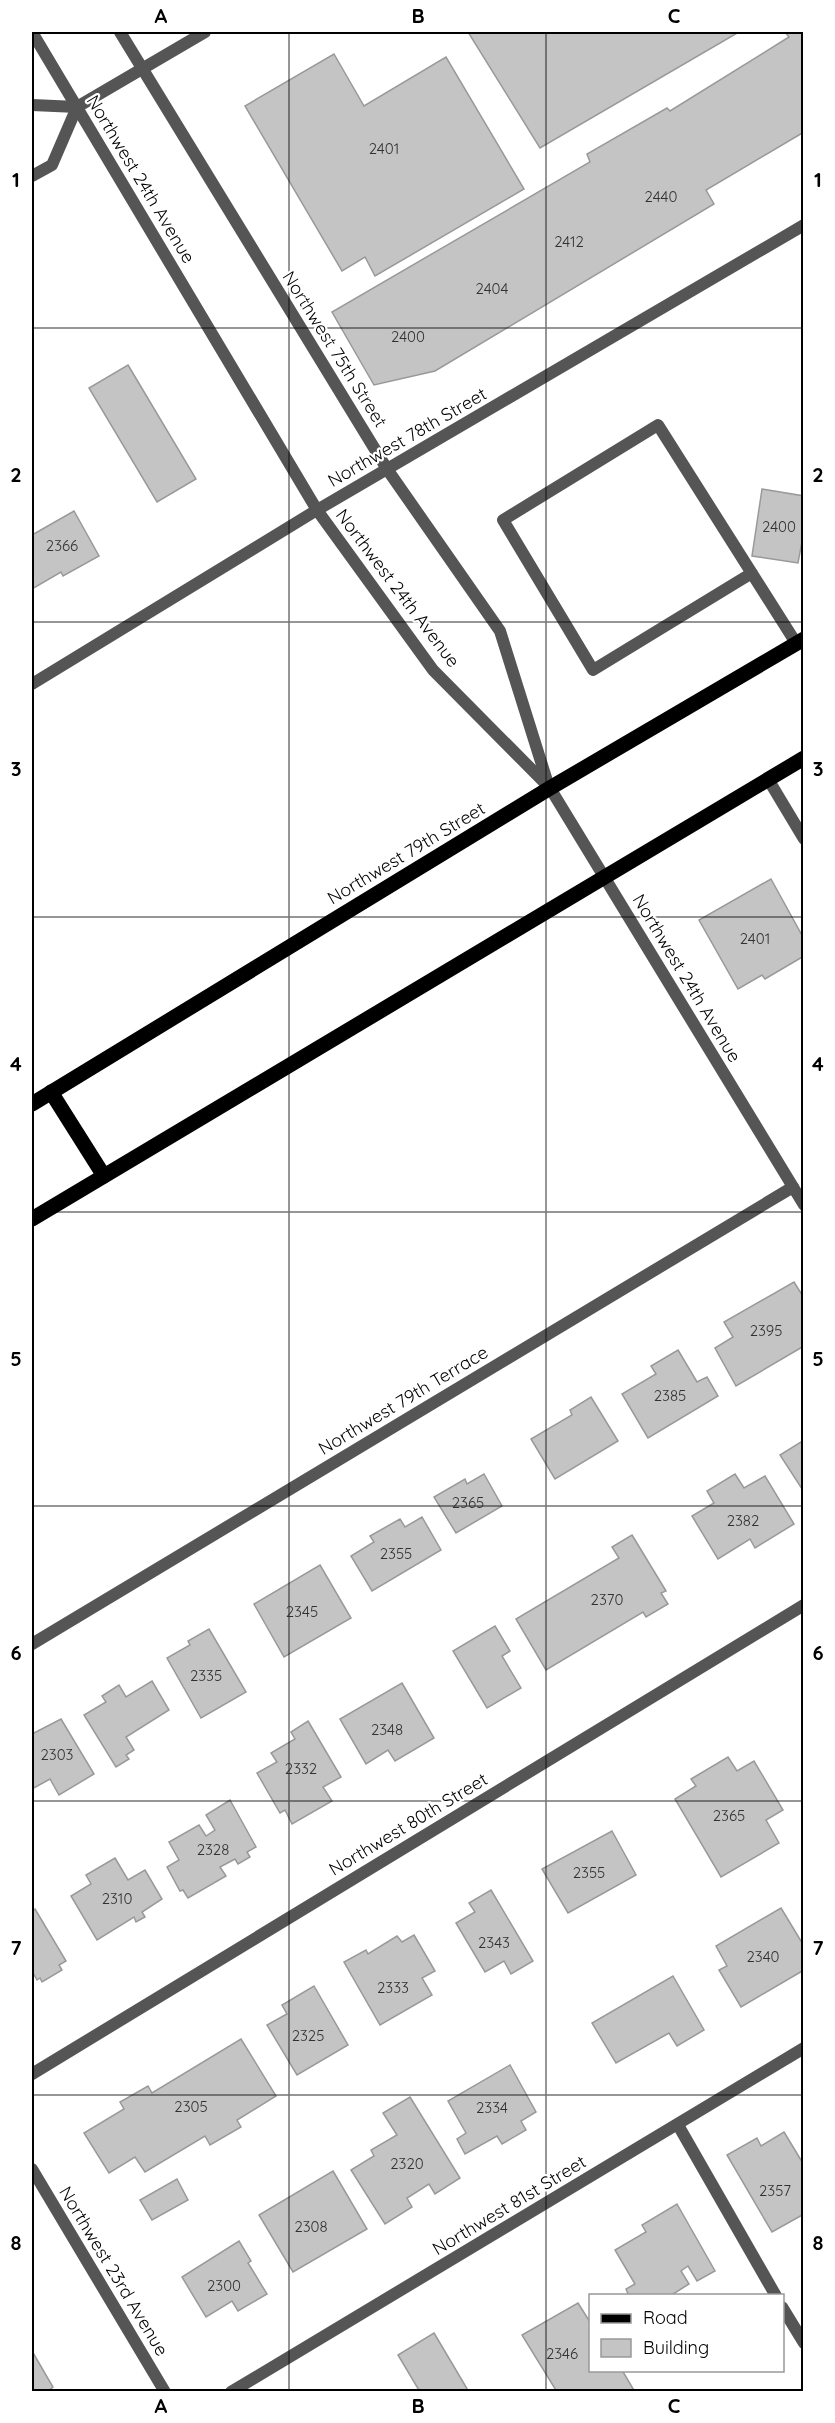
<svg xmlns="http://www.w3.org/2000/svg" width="835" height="2423" font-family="Quicksand,sans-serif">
<rect width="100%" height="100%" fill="#fff"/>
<!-- building -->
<g fill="#c4c4c4" stroke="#999" stroke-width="1.5">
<polygon points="468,32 739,32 540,148"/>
<polygon points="785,32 804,32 804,132 706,190 714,204 435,371 374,385 332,312 590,162 587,154 667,108 670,111 789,37"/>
<polygon points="334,54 364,106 446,57 524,189 375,276 365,257 342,271 245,106"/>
<polygon points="128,365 196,479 157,502 89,388"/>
<polygon points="762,489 804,496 804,531 798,563 752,556"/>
<polygon points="74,511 99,556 63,576 61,572 32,589 32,535"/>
<polygon points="771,879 804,939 804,956 765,979 762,975 738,989 699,920"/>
<polygon points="794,1282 804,1298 804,1346 736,1386 715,1348 733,1337 724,1322"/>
<polygon points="678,1350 697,1382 707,1377 718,1396 648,1438 622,1394 656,1374 651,1366"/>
<polygon points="591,1397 618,1441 555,1479 531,1439 572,1415 570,1410"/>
<polygon points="804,1440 804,1492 780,1455"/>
<polygon points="484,1474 502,1506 456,1533 434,1497 465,1479 467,1484"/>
<polygon points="735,1474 744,1488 765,1476 794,1524 755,1548 750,1539 718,1559 692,1516 714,1503 707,1491"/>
<polygon points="422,1517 441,1550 372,1591 351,1556 374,1542 370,1536 400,1519 405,1527"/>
<polygon points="632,1535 666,1591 661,1593 668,1604 646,1617 643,1612 546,1670 516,1619 619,1558 612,1547"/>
<polygon points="320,1565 351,1618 284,1657 254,1604"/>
<polygon points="495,1626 510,1651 502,1656 521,1688 487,1708 453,1651"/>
<polygon points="209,1629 246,1692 201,1718 167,1658 190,1645 188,1641"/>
<polygon points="152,1681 169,1710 126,1737 134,1750 126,1755 129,1759 116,1767 84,1715 106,1702 102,1696 119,1685 126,1697"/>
<polygon points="402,1683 434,1738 395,1761 388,1750 366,1764 340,1719"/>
<polygon points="61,1719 94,1774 59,1795 50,1779 32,1789 32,1734"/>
<polygon points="308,1721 341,1777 323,1787 332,1801 292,1824 285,1810 280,1813 257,1773 277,1762 271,1753 295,1739 291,1732"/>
<polygon points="728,1757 737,1771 754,1761 783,1810 766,1820 779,1843 721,1877 675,1799 696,1786 691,1779"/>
<polygon points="230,1800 256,1847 247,1852 250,1857 238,1864 235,1859 220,1867 226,1876 188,1898 183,1890 180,1891 167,1867 179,1860 169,1842 199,1825 206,1836 215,1830 206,1815"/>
<polygon points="612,1831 636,1875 568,1913 542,1869"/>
<polygon points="115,1858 128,1880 145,1870 162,1899 142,1912 145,1917 136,1922 134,1917 97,1940 71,1896 91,1884 86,1875"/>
<polygon points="491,1890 533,1961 511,1974 504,1961 485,1972 456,1923 475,1912 469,1903"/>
<polygon points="781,1908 804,1946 804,1970 741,2007 719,1970 727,1966 716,1946"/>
<polygon points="35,1909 66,1961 59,1965 62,1970 42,1982 40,1978 37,1980 32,1971 32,1911"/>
<polygon points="414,1935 435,1971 422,1978 432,1995 380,2025 344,1962 366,1950 368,1954 397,1936 402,1942"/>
<polygon points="673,1976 704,2030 677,2046 669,2033 616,2063 592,2023"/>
<polygon points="314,1986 348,2045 297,2075 267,2025 287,2014 282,2005"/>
<polygon points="241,2039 276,2096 237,2120 241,2127 210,2145 205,2136 145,2172 135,2157 109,2173 84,2133 124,2109 120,2102 148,2086 152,2093"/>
<polygon points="510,2065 536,2112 521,2121 526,2130 502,2144 497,2136 465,2154 457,2139 466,2133 448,2101"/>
<polygon points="410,2097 460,2178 435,2194 429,2184 407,2198 412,2207 385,2224 351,2170 374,2156 371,2150 397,2135 383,2113"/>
<polygon points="784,2132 804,2165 804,2214 772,2232 727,2155 757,2138 761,2146"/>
<polygon points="333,2171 367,2229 293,2272 259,2215"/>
<polygon points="177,2179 188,2200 152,2220 140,2200"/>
<polygon points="677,2204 715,2271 697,2281 688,2266 681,2271 689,2284 673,2294 674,2296 629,2296 626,2289 635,2284 615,2250 646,2232 642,2225"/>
<polygon points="239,2241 251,2261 248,2263 267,2294 238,2311 232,2301 206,2317 182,2277"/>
<polygon points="578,2303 590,2322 590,2370 622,2370 635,2392 557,2392 522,2335"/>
<polygon points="434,2333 469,2392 420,2392 398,2355"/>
<polygon points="32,2351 53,2387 47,2392 32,2392"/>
</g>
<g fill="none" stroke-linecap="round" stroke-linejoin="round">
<!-- lane -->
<g stroke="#555" stroke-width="12">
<polyline points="752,573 593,670 503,520 658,425 796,643"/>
<polyline points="768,779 804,839"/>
</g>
<!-- street -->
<g stroke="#555" stroke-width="12">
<polyline points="32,32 317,510 433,670 550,788 804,1205"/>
<polyline points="120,32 387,469 500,631 548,784"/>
<polyline points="32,105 77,107 205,32"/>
<polyline points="32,176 52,165 77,107"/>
<polyline points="32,684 317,510 804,225"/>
<polyline points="32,1644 793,1187"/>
<polyline points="32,2074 804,1605"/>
<polyline points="678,2125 776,2296"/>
<polyline points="32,2169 165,2392"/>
<polyline points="782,2307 804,2343"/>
<polyline points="231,2392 804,2048"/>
</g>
<!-- primary -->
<g stroke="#000" stroke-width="15">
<polyline points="51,1092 104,1176"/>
<polyline points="32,1104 550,788 804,639"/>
<polyline points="32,1219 804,758"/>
</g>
</g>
<!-- grid -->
<path fill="none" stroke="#000" stroke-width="1.5" stroke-opacity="0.55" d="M289 32V2392M546 32V2392M32 328H804M32 622H804M32 917H804M32 1212H804M32 1506H804M32 1801H804M32 2095H804"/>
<g text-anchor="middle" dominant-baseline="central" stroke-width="4.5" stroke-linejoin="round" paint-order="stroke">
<!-- number labels -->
<g font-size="15" fill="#313131">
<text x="384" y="148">2401</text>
<text x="661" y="196">2440</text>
<text x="569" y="241">2412</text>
<text x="492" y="288">2404</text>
<text x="408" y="336">2400</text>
<text x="779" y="526">2400</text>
<text x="62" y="545">2366</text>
<text x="755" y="938">2401</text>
<text x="766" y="1330">2395</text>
<text x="670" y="1395">2385</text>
<text x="468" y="1502">2365</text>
<text x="743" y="1520">2382</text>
<text x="396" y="1553">2355</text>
<text x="607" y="1599">2370</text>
<text x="302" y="1611">2345</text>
<text x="206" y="1675">2335</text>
<text x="387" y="1729">2348</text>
<text x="57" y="1754">2303</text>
<text x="301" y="1768">2332</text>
<text x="729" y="1815">2365</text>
<text x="213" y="1849">2328</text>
<text x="589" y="1872">2355</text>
<text x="117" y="1898">2310</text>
<text x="494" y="1942">2343</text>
<text x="763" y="1956">2340</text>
<text x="393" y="1987">2333</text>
<text x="308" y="2035">2325</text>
<text x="191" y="2106">2305</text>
<text x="492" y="2107">2334</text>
<text x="407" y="2163">2320</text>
<text x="775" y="2190">2357</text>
<text x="311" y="2226">2308</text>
<text x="224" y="2285">2300</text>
<text x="562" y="2353">2346</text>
</g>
<!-- street labels -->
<g font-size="18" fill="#000" stroke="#fff">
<text transform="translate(141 179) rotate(59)">Northwest 24th Avenue</text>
<text transform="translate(335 349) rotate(58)">Northwest 75th Street</text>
<text transform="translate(407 437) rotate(-30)">Northwest 78th Street</text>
<text transform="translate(398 588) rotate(53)">Northwest 24th Avenue</text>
<text transform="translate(406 853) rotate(-31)">Northwest 79th Street</text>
<text transform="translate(687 978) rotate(59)">Northwest 24th Avenue</text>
<text transform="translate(403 1400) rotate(-31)">Northwest 79th Terrace</text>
<text transform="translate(408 1824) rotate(-31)">Northwest 80th Street</text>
<text transform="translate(509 2205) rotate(-31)">Northwest 81st Street</text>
<text transform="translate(114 2271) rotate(59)">Northwest 23rd Avenue</text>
</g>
</g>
<!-- border -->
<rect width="835" height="2423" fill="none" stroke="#ffffff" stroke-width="66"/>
<!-- legend -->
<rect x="589" y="2294" width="195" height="78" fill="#ffffff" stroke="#999999" stroke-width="1.5"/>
<rect x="601" y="2314" width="30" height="9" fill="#000000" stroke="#999999" stroke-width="1.5"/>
<text x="643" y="2324" font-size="18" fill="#000000">Road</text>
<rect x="601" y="2339" width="30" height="18" fill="#c4c4c4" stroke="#999999" stroke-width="1.5"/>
<text x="643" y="2354" font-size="18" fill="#000000">Building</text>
<rect x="33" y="33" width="769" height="2357" fill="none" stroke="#000" stroke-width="2"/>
<g font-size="20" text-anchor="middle" font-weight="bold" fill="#000">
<text x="161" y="23">A</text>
<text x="418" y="23">B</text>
<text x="674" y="23">C</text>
<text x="16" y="187">1</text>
<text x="818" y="187">1</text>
<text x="16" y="482">2</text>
<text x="818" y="482">2</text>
<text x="16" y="776">3</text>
<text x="818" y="776">3</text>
<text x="16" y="1071">4</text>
<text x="818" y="1071">4</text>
<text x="16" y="1366">5</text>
<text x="818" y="1366">5</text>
<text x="16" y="1660">6</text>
<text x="818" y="1660">6</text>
<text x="16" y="1955">7</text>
<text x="818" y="1955">7</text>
<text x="16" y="2250">8</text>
<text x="818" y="2250">8</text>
<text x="161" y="2413">A</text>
<text x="418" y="2413">B</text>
<text x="674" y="2413">C</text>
</g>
</svg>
